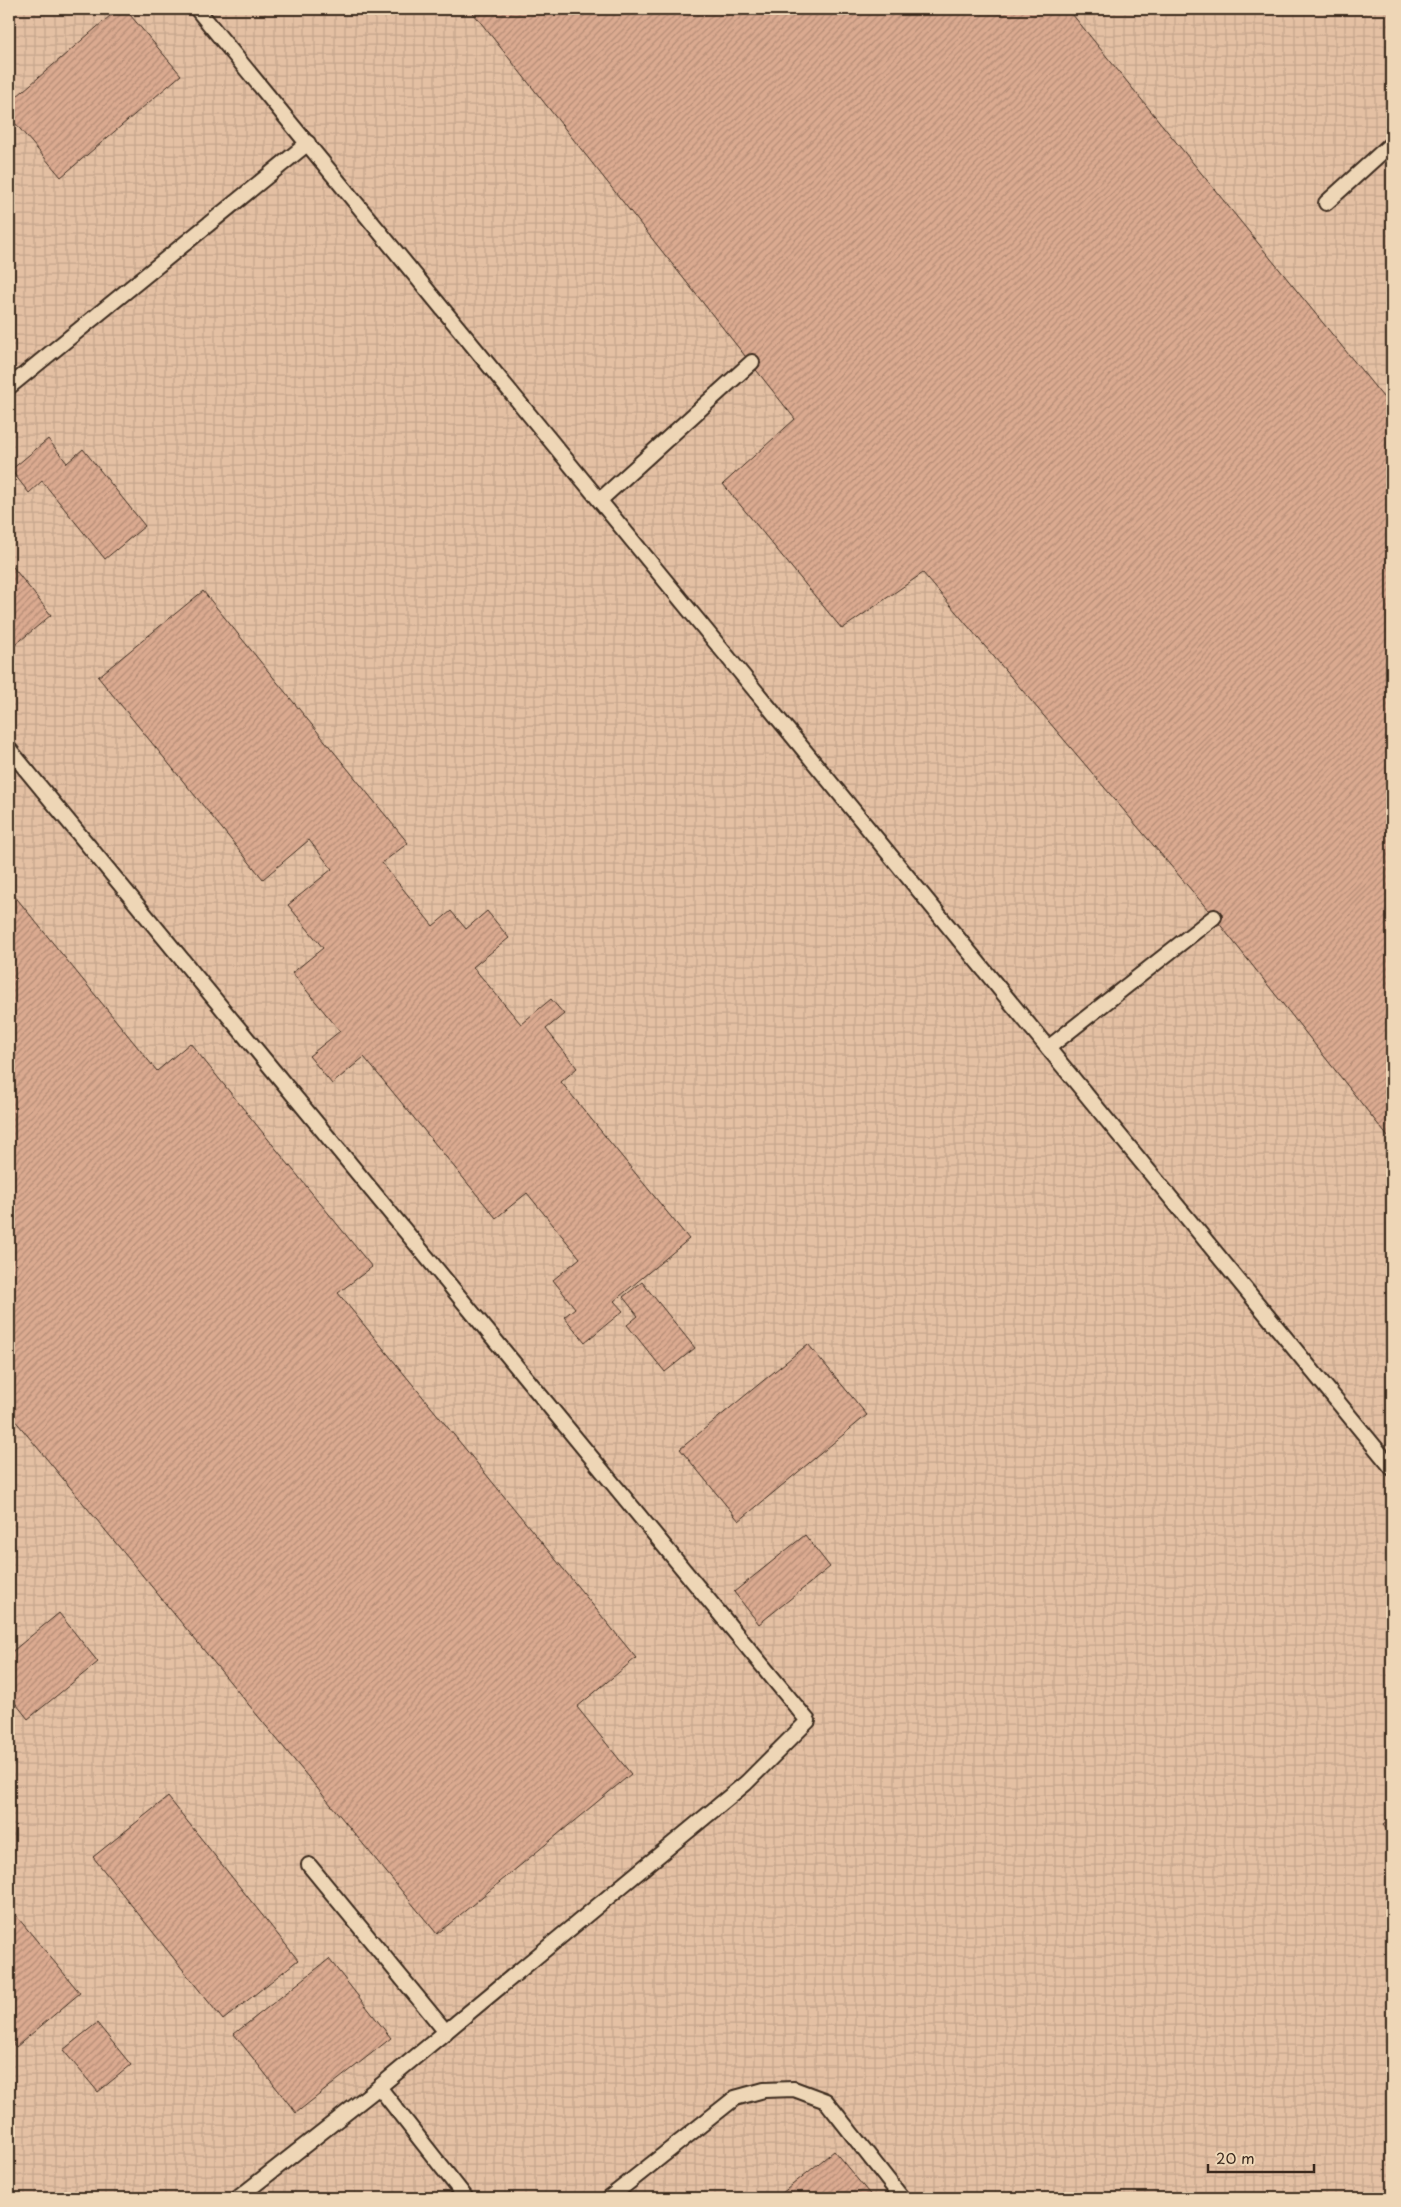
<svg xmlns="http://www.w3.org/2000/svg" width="1401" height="2207" font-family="'Playpen Sans',sans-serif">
<defs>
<pattern id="industrial-grid" width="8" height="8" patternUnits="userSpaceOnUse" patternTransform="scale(1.25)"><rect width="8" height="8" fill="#e4c0a3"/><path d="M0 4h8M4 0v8" fill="none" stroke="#c4a58c"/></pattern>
<pattern id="building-hatch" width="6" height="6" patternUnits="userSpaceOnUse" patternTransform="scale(1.25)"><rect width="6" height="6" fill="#dbaa90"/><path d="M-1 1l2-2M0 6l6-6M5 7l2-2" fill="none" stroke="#b38b75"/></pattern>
</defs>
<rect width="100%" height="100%" fill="#ecceaf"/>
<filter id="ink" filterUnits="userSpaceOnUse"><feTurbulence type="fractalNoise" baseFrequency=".02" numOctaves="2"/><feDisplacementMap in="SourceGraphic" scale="10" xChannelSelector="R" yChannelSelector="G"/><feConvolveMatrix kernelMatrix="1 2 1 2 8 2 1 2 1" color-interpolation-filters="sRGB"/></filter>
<g filter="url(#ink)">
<!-- industrial -->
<rect fill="url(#industrial-grid)" x="9" y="9" width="1383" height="2189"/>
<!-- building -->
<g fill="url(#building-hatch)" stroke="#3b2a1e">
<polygon points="118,9 125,9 181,75 61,177 9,116 9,103"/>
<polygon points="470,9 1068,9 1392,408 1392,1142 1214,917 923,573 842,629 723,484 795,419"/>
<polygon points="48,439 67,463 83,449 145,526 105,559 42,481 29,493 11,470"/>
<polygon points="9,562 51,615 9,650"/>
<polygon points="203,591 408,843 382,863 433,926 451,911 466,929 487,911 509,938 473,967 521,1024 551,999 564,1014 546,1029 577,1068 561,1082 689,1239 614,1301 623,1311 585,1342 564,1317 575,1308 553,1280 580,1258 527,1193 496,1218 364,1057 332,1084 309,1056 340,1031 292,973 323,948 288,905 332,869 309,840 263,879 98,677"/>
<polygon points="9,889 157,1071 190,1043 372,1267 338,1293 636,1658 577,1707 631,1774 437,1934 9,1413"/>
<polygon points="642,1282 695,1348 665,1372 627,1325 638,1316 623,1297"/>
<polygon points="808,1344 867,1415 739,1521 680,1449"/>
<polygon points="805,1535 830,1567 759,1624 734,1592"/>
<polygon points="59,1613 98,1662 28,1719 9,1695 9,1654"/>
<polygon points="168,1797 298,1960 223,2020 93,1857"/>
<polygon points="1392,1818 1392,1836 1383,1825"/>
<polygon points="9,1907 80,1993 16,2047 9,2038"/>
<polygon points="329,1959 391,2038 296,2113 234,2034"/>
<polygon points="97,2023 131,2065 98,2092 63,2050"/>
<polygon points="834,2151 873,2198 776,2198"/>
</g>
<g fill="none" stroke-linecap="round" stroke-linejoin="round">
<defs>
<g id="lane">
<polyline points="197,9 1392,1468"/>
<polyline points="1326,203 1392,143"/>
<polyline points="9,387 308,143"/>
<polyline points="600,500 752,362"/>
<polyline points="9,749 808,1721 746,1783 379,2087 238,2198"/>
<polyline points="1048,1048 1214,917"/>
<polyline points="309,1865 446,2032"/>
<polyline points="379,2087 466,2198"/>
<polyline points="609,2198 735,2098 764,2090 794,2089 826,2101 902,2198"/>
</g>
</defs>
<!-- lane casing -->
<use href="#lane" stroke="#3b2a1e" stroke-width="18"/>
<!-- lane -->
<use href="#lane" stroke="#eed6b6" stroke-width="14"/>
</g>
</g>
<!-- margin -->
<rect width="1401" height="2207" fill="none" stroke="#eed6b6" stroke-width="30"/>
<rect x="15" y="15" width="1371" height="2177" fill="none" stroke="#3b2a1e" stroke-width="2" filter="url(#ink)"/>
<!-- scale -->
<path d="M1208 2164v8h106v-8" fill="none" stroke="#3b2a1e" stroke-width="2.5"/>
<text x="1216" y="2164" font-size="15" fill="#3b2a1e" stroke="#eed6b6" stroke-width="4" paint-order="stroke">20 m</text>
</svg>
